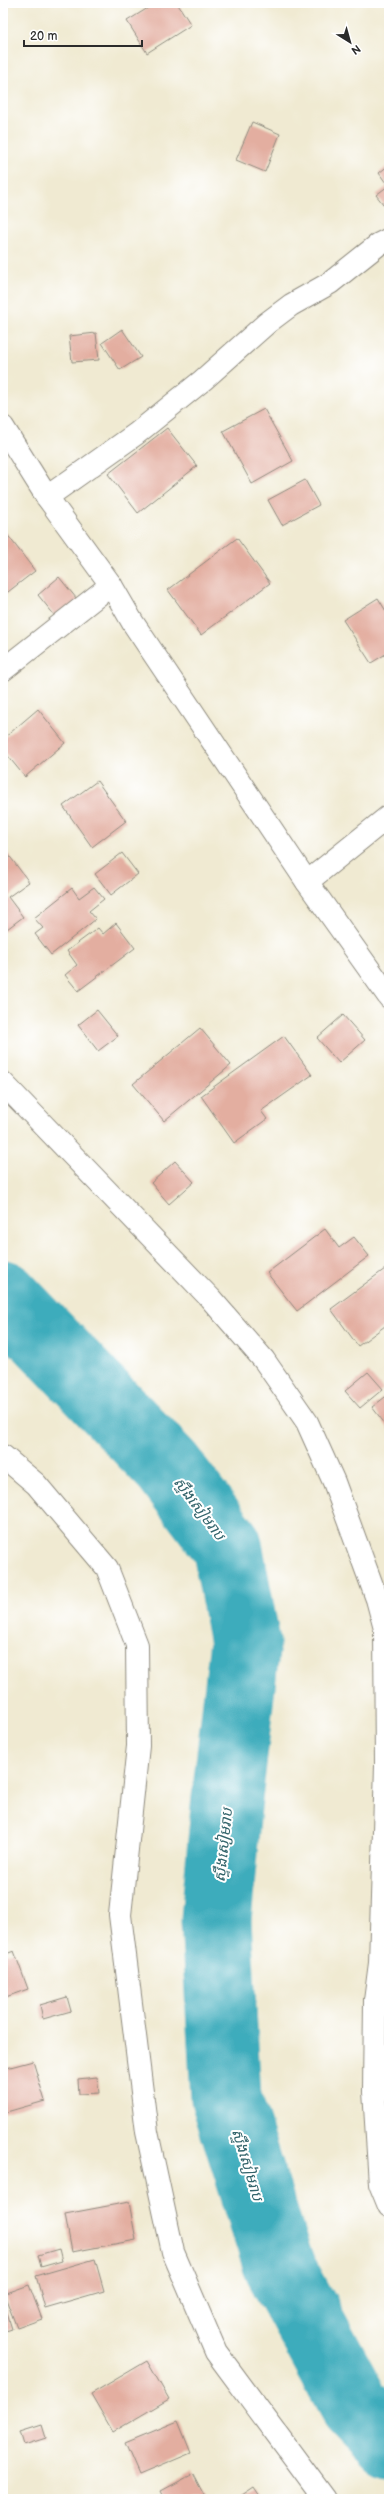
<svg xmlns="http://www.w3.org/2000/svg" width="392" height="2502" font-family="'Balsamiq Sans','Noto Sans Khmer',sans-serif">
<rect width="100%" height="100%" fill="#fff"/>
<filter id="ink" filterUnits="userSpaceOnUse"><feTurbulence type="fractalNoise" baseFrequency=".025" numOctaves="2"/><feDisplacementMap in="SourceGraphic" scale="8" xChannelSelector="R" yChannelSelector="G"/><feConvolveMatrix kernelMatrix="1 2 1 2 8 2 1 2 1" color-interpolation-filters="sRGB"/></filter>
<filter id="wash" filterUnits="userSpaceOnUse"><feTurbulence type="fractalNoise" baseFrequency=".012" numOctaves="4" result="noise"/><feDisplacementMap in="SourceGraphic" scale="16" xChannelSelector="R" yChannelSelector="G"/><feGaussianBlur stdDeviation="0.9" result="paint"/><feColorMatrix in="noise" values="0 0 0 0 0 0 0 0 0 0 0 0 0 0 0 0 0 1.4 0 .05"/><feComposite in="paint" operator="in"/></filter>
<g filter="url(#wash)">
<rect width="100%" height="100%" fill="#f0ead2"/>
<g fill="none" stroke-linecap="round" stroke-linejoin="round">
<!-- river -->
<polyline stroke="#3eacbc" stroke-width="71" points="3,1295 168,1467 227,1545 245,1642 226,1807 216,1920 226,2098 279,2266 355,2406 389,2441"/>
</g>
<g id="blocks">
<!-- building -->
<g fill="#e3aea0">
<polygon points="156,3 177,3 191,25 147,53 127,21"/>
<polygon points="252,122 280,134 265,172 236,160"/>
<polygon points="389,165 389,207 387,209 376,195 388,186 379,173"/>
<polygon points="122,329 141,357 120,370 102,343"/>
<polygon points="96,333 99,360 72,362 69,336"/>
<polygon points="264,409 293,461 252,484 223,431"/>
<polygon points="167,428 197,466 138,513 108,474"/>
<polygon points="305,480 319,505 282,525 268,500"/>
<polygon points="3,529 35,571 4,595 3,594"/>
<polygon points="237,538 270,583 201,635 168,590"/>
<polygon points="59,577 81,604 60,622 38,595"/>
<polygon points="378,598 389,616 389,652 371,663 343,620"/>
<polygon points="38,709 65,743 25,777 3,750 3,739"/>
<polygon points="97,781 126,821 92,847 63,806"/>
<polygon points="122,853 138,874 111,895 95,874"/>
<polygon points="8,854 29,882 8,897 23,917 3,932 3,857"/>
<polygon points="94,887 104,899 89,911 96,919 51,955 35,934 43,928 34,918 72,888 79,898"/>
<polygon points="116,923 135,948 78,991 65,975 77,965 67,951 98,928 103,934"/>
<polygon points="97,1010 118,1036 98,1051 78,1025"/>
<polygon points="343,1015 365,1040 339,1063 317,1038"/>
<polygon points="200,1028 231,1065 164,1121 133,1084"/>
<polygon points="284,1036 312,1075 261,1111 267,1119 234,1143 201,1096"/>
<polygon points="175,1161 194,1182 169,1204 151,1183"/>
<polygon points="325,1229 339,1248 354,1237 369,1256 297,1311 267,1273"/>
<polygon points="389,1266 389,1323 358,1346 331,1309"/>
<polygon points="368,1372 383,1389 360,1408 345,1391"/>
<polygon points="389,1394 389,1429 372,1407"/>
<polygon points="14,1951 28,1989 3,1998 3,1955"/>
<polygon points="67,1997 71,2011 43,2019 40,2005"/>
<polygon points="33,2061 45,2101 3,2113 3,2069"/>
<polygon points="97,2077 99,2093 79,2094 78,2079"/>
<polygon points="129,2202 136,2240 72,2252 65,2214"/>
<polygon points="59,2249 62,2261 41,2267 38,2255"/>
<polygon points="95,2259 104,2291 45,2308 36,2276"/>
<polygon points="29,2285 42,2319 17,2328 4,2294"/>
<polygon points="6,2310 12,2329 3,2332 3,2311"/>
<polygon points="147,2361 169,2399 113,2432 91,2394"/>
<polygon points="178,2421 191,2453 139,2475 125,2443"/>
<polygon points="42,2425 46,2438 24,2445 20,2432"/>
<polygon points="193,2474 206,2499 165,2499 161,2491"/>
<polygon points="254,2487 262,2499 236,2499"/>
</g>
</g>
</g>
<g filter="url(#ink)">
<use href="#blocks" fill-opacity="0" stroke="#8e8a7e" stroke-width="1"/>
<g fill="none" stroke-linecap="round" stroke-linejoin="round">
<defs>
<g id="minor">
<polyline points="3,427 47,497 111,585 133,623 307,882 389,997"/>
<polyline points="47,497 136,434 203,380 267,323 291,305 330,283 379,244 389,239"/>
<polyline points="3,670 111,585"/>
<polyline points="307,882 389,816"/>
<polyline points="3,1456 36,1484 107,1568 137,1645 138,1746 120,1915 147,2132 173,2252 216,2352 325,2499"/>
<polyline points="375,2001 389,1998"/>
<polyline points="374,2091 389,2088"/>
</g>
<polyline id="tertiary" points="3,1083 210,1298 264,1360 307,1422 334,1482 377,1599 385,1629 386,1765 380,1963 375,2001 374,2091 380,2184 389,2206"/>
</defs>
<!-- minor casing -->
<use href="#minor" stroke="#8e8a7e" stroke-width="24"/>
<!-- tertiary casing -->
<use href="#tertiary" stroke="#8e8a7e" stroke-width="24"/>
<!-- minor -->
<use href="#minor" stroke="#fff" stroke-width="22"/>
<!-- tertiary -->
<use href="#tertiary" stroke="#fff" stroke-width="22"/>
</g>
</g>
<g text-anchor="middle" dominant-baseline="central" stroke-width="4" stroke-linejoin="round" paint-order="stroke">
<!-- water labels -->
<g font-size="15" font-style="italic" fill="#34656c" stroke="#fff">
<text transform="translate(199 1509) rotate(53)">ស្ទឹងសៀមរាប</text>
<text transform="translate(224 1845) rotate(-84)">ស្ទឹងសៀមរាប</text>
<text transform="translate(247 2165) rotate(73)">ស្ទឹងសៀមរាប</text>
</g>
</g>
<!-- margin -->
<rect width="392" height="2502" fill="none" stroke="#fff" stroke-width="16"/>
<!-- north arrow -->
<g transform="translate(350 42) rotate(143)" stroke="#ffffff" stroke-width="3" paint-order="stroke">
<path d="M0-3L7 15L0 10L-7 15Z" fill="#2b2b2b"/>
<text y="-6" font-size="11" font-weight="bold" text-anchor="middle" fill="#2b2b2b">N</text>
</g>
<!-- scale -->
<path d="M24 40v6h118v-6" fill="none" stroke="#2b2b2b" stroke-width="2"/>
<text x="30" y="40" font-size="12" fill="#2b2b2b" stroke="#ffffff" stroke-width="3" paint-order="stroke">20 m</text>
</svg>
